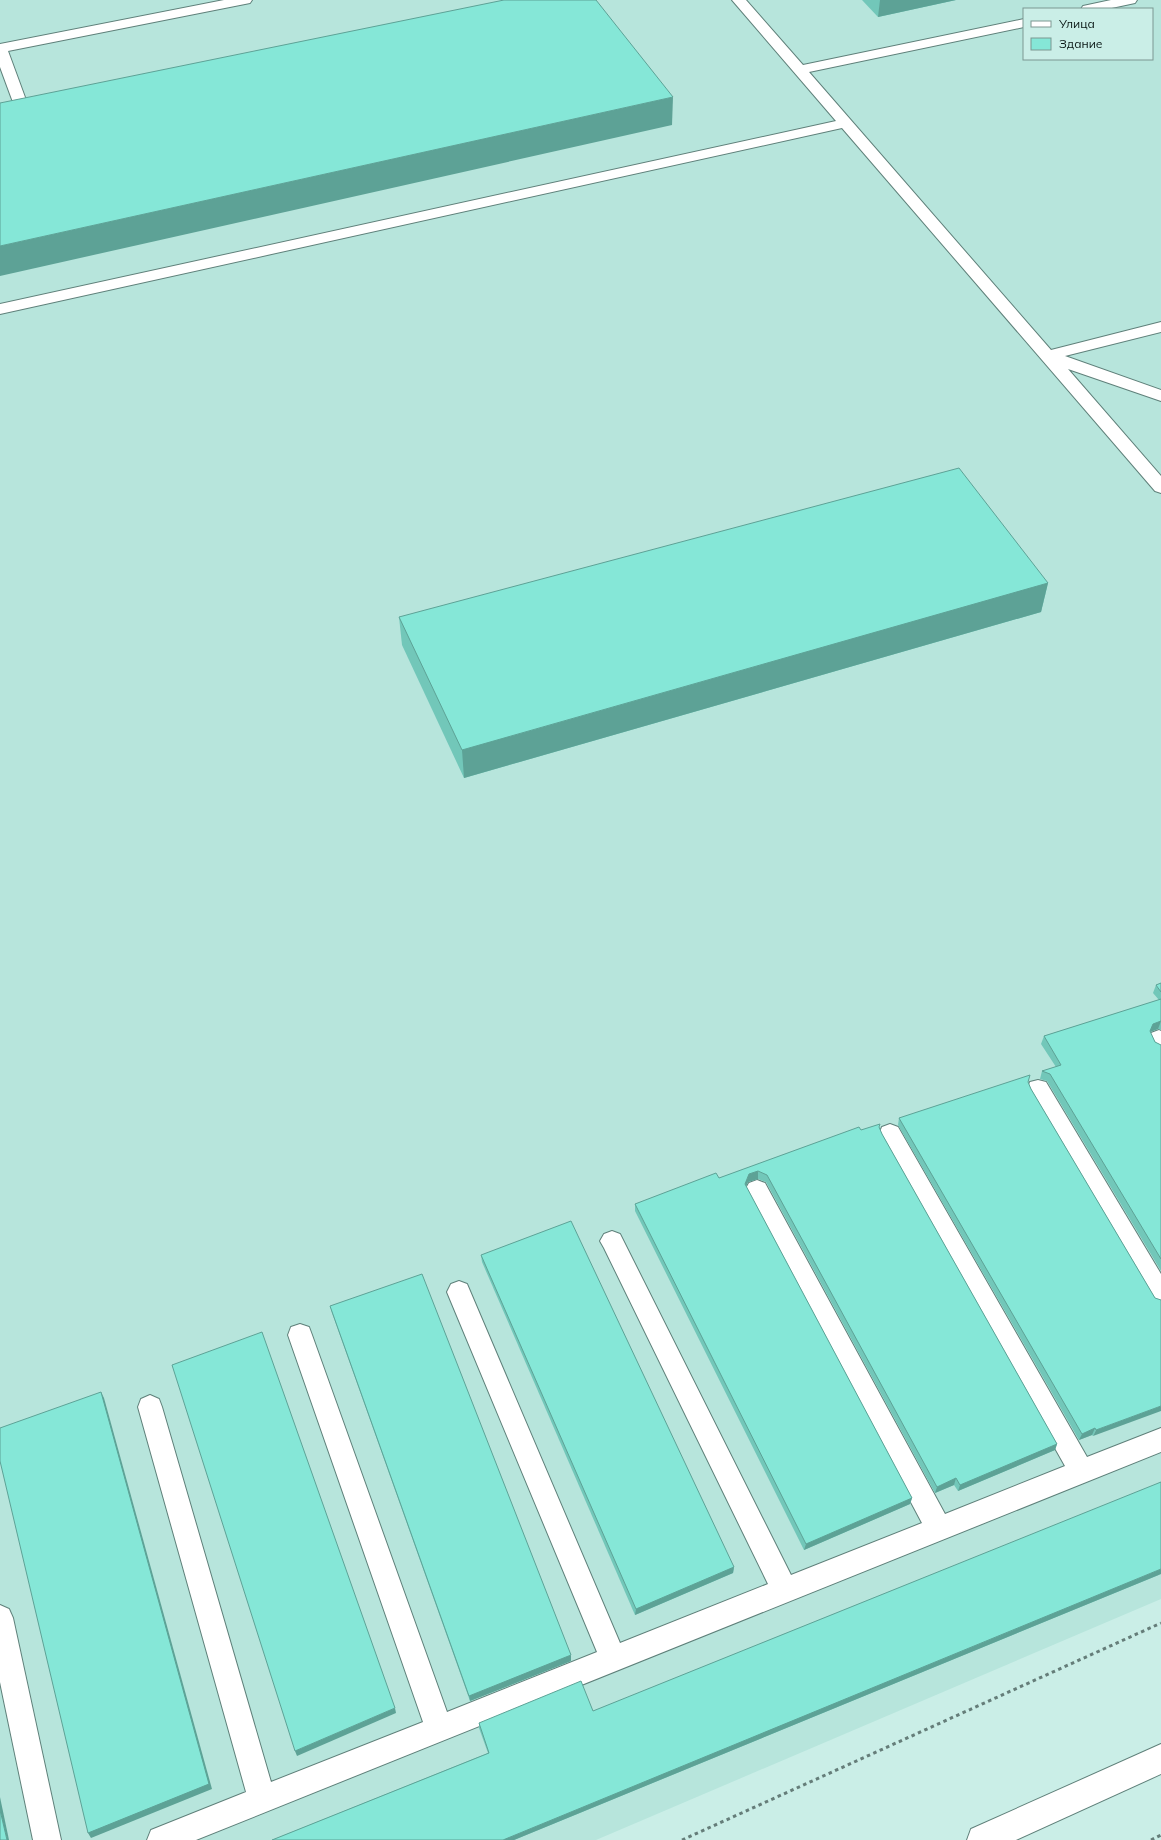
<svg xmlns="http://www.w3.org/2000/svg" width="1161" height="1840" font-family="Mulish,sans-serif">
<rect width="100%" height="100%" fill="#caeee7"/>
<!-- built -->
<path fill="#b7e5dc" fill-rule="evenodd" d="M0 0H1161V1599L596 1840H0ZM1024 9H1152V59H1024Z"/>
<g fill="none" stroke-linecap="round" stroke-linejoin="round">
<defs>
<g id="lane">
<polygon points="224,0 252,0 250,3 245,4 8,51 26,100 42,97 47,98 49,101 47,104 21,109 16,108 14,105 0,67 0,44"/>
<polygon points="732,0 746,0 803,65 1024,19 1024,27 809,72 1051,350 1161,322 1161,332 1065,356 1161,390 1161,401 1068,369 1161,476 1161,493 1155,491 842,128 0,314 0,304 836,121"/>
<polygon points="1111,0 1137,0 1135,3 1107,9 1081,9 1083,6"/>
<polygon points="1159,1030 1161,1031 1161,1052 1153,1049 1148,1039 1151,1033"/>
<polygon points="1038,1080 1046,1082 1161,1274 1161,1307 1153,1304 1030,1096 1027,1089 1030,1082"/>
<polygon points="890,1124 898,1127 1087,1457 1161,1428 1161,1452 196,1840 147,1840 151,1830 246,1792 138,1407 141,1399 150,1395 159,1399 162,1407 271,1782 423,1722 288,1335 291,1327 300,1324 309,1327 312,1335 447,1712 597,1652 447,1292 451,1284 459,1281 467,1284 620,1643 768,1584 604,1248 600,1241 604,1234 612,1231 620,1234 791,1575 922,1523 749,1197 745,1190 749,1183 757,1180 765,1183 945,1514 1065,1466 882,1141 879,1134 882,1127"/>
<polygon points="0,1605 9,1609 13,1618 61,1840 33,1840 0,1682"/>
</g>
<polygon id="street" points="1161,1744 1161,1774 1016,1840 967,1840 971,1829"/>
</defs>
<!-- lane casing -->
<use href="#lane" stroke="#5f807a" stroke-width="2"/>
<!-- street casing -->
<use href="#street" stroke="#5f807a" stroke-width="2"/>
<!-- path -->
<g stroke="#657d79" stroke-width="3" stroke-dasharray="3.5 3.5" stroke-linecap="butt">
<polyline points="682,1840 1161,1623"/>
<polyline points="1151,1840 1161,1835"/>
</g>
<!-- lane -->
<use href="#lane" fill="#fff" fill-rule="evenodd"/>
<!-- street -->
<use href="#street" fill="#fff" fill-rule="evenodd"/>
</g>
<!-- wall -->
<g fill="#72c7b9">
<polygon points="862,0 956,0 878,17"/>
<polygon points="1048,583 1041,612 464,778 402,645 399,617"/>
<polygon points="1161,983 1161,1030 1158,1029 1150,1032 1155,1042 1161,1045 1161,1271 1047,1081 1040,1079 1042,1071 1056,1067 1041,1044 1044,1036 1159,1000 1153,993 1156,985"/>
<polygon points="1028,1082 1031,1089 1155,1298 1161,1300 1093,1436 1092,1435 1079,1440 898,1125 899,1118"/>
<polygon points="879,1127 882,1134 1057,1444 1055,1450 958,1491 954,1485 935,1493 766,1182 758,1179 748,1182 746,1186 912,1498 910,1504 804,1550 635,1211 635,1204 719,1178 861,1130"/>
<polygon points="481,1255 734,1567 733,1573 635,1615 482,1262"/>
<polygon points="330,1306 571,1661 470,1701 332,1313"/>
<polygon points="1161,1574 514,1840 272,1840 488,1753 479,1728 479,1723 593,1711"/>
</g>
<!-- shaded-wall -->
<g fill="#5da296">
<polygon points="880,0 956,0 878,17"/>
<polygon points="673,97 672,125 0,276 0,246"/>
<polygon points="1048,583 1041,612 464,778 462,750"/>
<polygon points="1161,1021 1158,1029 1150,1032 1147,1038 1153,1024"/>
<polygon points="758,1171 758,1179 748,1182 744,1191 745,1184 749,1174"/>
<polygon points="101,1392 104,1398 212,1789 91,1838 88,1833"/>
<polygon points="1161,1406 1161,1411 1093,1436 1096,1430"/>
<polygon points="1095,1428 1092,1435 1079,1440 1082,1434"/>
<polygon points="1057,1444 1055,1450 958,1491 960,1485"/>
<polygon points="956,1478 954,1485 935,1493 937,1487"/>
<polygon points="912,1498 910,1504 804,1550 806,1544"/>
<polygon points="734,1567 733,1573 635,1615 636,1609"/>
<polygon points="1161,1569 1161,1574 514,1840 503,1840"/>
<polygon points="571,1655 571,1661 470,1701 469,1696"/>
<polygon points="395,1708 396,1713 297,1756 295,1751"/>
<polygon points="0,1797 9,1840 7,1840 0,1810"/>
</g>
<!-- building -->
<g fill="#85e7d7" stroke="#5da296">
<polygon points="504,0 596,0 673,97 0,246 0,103"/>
<polygon points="959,468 1048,583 462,750 399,617"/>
<polygon points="1161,983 1161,992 1156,985"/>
<polygon points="1161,999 1161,1021 1153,1024 1150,1031 1155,1042 1161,1045 1161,1259 1050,1074 1042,1071 1061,1065 1044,1036"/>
<polygon points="1030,1075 1028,1082 1031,1089 1155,1298 1161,1300 1161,1406 1096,1430 1095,1428 1082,1434 899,1118"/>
<polygon points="880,1124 879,1127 882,1134 1057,1444 960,1485 956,1478 937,1487 767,1175 758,1171 749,1174 745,1184 912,1498 806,1544 635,1204 716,1173 719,1178 859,1127 861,1130"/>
<polygon points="571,1221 734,1567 636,1609 481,1255"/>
<polygon points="422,1274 571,1655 469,1696 330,1306"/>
<polygon points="262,1332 395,1708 295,1751 172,1365"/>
<polygon points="101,1392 209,1784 88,1833 0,1461 0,1428"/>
<polygon points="1161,1482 1161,1569 503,1840 272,1840 489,1753 479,1723 581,1681 593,1711"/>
<polygon points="0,1810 7,1840 0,1840"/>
</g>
<!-- legend -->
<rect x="1023" y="8" width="130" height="52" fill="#caeee7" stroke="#7c9792"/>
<rect x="1031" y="21" width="20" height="6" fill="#ffffff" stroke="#7c9792"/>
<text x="1059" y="28" font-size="12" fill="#081513">Улица</text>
<rect x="1031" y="38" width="20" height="12" fill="#85e7d7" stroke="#7c9792"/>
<text x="1059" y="48" font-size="12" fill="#081513">Здание</text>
</svg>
